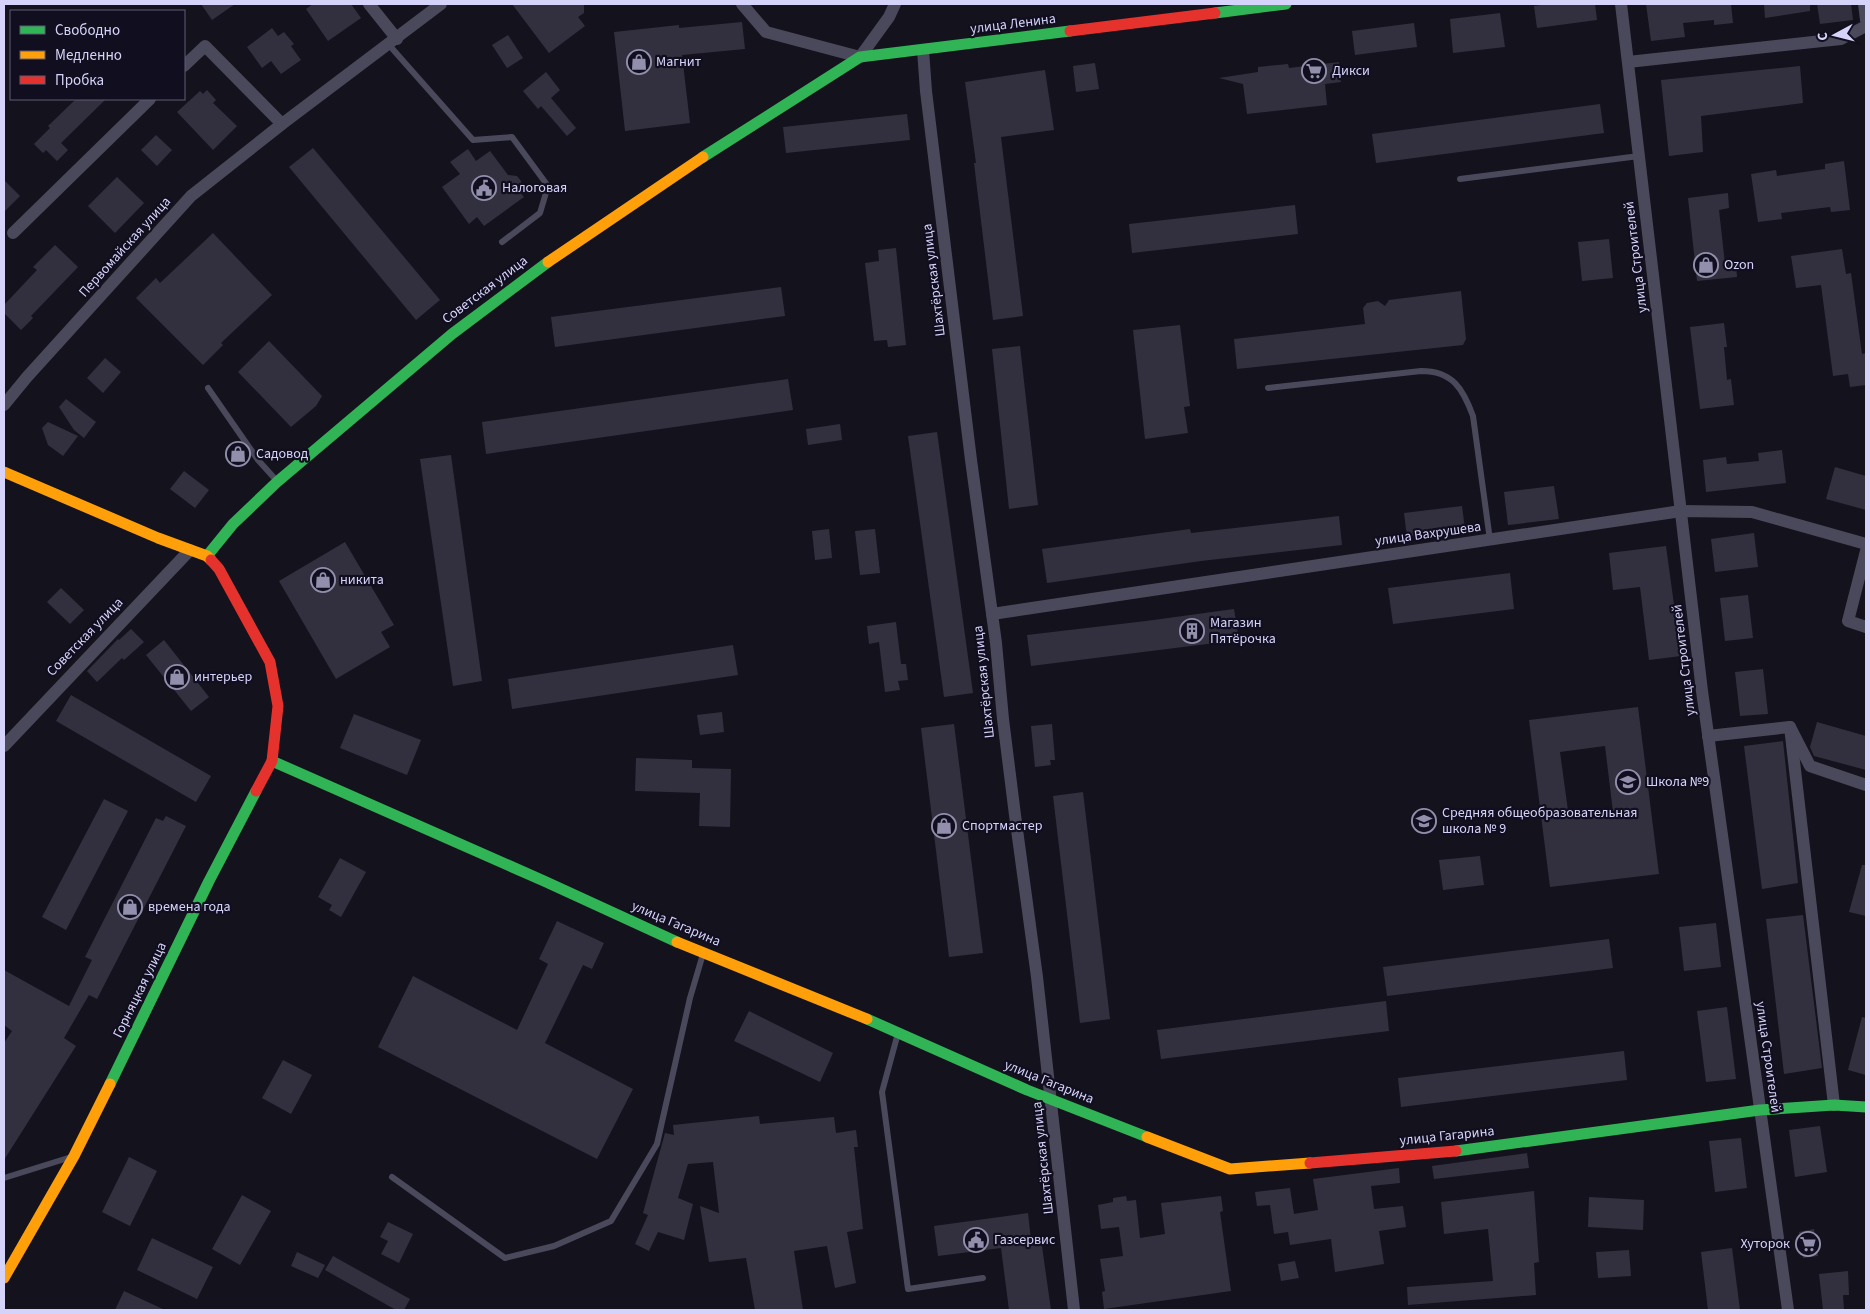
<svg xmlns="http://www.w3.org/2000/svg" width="1870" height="1314" font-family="'Source Sans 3',sans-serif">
<rect width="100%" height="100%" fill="#14121c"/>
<!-- building -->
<g fill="#32303e" fill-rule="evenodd">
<polygon points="201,4 235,4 212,20"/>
<polygon points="313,4 351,4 361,18 328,41 306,9"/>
<polygon points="512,4 584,4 584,13 578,17 585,26 549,53"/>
<polygon points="1548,4 1595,4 1597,20 1537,28 1534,6"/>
<polygon points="1646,4 1731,4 1733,23 1714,25 1714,20 1683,23 1685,37 1651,41"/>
<polygon points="1764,4 1810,4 1810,11 1765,18"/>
<polygon points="1817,4 1851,4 1853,20 1820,24"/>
<polygon points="1500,13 1505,47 1453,53 1450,19"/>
<polygon points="742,22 745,49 682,55 690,123 625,131 614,32 679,25 679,28"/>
<polygon points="1414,23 1417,47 1355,55 1352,31"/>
<polygon points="272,28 278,36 284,32 294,44 291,46 301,60 281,74 271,61 262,68 247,47"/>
<polygon points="508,35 523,58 507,68 492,45"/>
<polygon points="1339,62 1341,82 1325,84 1327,105 1247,114 1243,84 1219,78 1258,72 1258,67 1288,64 1289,68"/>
<polygon points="1095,63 1099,89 1076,92 1073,66"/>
<polygon points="1800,66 1803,103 1701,116 1703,152 1669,156 1661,80"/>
<polygon points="1045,70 1054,130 1001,137 1023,316 993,320 974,163 976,163 965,82"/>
<polygon points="546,72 560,90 551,98 576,128 567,136 541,106 538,109 523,91"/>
<polygon points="207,90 216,100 213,103 237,126 213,150 177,112 200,91 203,94"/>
<polygon points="76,99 106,99 61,143 68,150 57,161 46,150 43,153 34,144 50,128 48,126"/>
<polygon points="1600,104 1604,133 1376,163 1372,134"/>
<polygon points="907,114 910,140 786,153 783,127"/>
<polygon points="156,135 172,150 157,166 141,150"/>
<polygon points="313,148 440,300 416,320 289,167"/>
<polygon points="468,149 476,161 490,151 508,175 517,176 521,181 521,185 518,190 524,197 484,226 477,217 469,224 442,187 460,174 450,162"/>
<polygon points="1844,161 1850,210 1831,212 1830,207 1781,213 1782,219 1758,222 1751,174 1776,170 1777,176 1825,169 1825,164"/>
<polygon points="117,177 144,203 115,233 88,206"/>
<polygon points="4,180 20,196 4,212"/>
<polygon points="1728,193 1729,208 1719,210 1725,264 1736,263 1737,277 1697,281 1688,198"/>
<polygon points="1295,205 1298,234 1132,253 1129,224"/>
<polygon points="213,233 272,295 221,343 223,345 203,365 136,298 156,278 160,283"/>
<polygon points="1609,239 1613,278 1582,281 1578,242"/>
<polygon points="55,245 78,267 31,316 33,318 21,330 4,313 4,305 37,270 33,267"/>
<polygon points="896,248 906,345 888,347 887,340 874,341 865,263 879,261 878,250"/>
<polygon points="1842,249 1846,274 1851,273 1862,354 1866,353 1866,385 1850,387 1848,374 1833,376 1821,285 1796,288 1791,256"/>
<polygon points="781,287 785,316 555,347 551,317"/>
<polygon points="1461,291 1466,339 1463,345 1237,369 1234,339 1365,324 1363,308 1367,303 1378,301 1385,306 1389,300"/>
<polygon points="1724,323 1727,347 1724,347 1727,380 1731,379 1734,405 1700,409 1690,327"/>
<polygon points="1180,325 1190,406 1184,407 1188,433 1145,439 1133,330"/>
<polygon points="269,341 322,396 316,406 291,427 238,372"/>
<polygon points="1020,346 1038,505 1009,509 992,349"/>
<polygon points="105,358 121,372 103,393 87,378"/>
<polygon points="788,379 793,410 486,454 482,422"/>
<polygon points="66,399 96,422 84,438 74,430 59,407"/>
<polygon points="48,422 78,436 63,456 48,445 42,428"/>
<polygon points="840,424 842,440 808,445 806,429"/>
<polygon points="937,432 973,693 944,697 908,436"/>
<polygon points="1782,450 1786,483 1706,492 1703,460 1726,457 1727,464 1759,461 1758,453"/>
<polygon points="451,455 482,681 453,686 420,459"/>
<polygon points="1835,467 1866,476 1866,510 1826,499"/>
<polygon points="184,471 209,490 195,508 170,489"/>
<polygon points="1554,486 1559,519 1508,525 1504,492"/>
<polygon points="1462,506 1465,529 1407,537 1404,513"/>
<polygon points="1339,516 1342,545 1201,561 1047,583 1042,549 1190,529 1191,533"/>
<polygon points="829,529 832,558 815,560 812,531"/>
<polygon points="875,529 880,573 860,575 855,531"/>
<polygon points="1754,533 1758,567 1715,572 1711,539"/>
<polygon points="345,542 394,625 381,632 390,647 336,679 279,581"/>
<polygon points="1666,546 1681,656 1649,660 1640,587 1613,590 1609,553"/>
<polygon points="1510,573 1514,609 1393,624 1388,588"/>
<polygon points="61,588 84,610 70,624 47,602"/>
<polygon points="1748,595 1753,638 1725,641 1720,598"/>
<polygon points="1234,609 1239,640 1031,666 1027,635 1146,621"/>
<polygon points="896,622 901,664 906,664 908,680 898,681 900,690 885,692 879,642 869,644 867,626"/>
<polygon points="131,629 144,642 124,660 122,658 97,682 87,671 118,639 119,640"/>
<polygon points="164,640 209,697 191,711 146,655"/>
<polygon points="733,645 738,675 512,709 508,679"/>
<polygon points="1763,669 1768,714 1740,716 1735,672"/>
<polygon points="71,695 211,776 196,802 56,721"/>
<path d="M1638 707 1659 874 1550 887 1529 720ZM1605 746 1613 812 1569 818 1560 752Z"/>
<polygon points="722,712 724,732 700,735 697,715"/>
<polygon points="354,714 421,740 407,775 340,748"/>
<polygon points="1817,722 1866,736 1866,770 1814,756 1810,747"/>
<polygon points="954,724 983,953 949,957 921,728"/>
<polygon points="1052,724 1055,760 1050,760 1051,765 1035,767 1031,726"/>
<polygon points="1783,741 1798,883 1762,889 1744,746"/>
<polygon points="636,758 692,760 692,768 731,769 730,827 699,826 700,793 635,791"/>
<polygon points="1083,792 1110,1019 1080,1023 1053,796"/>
<polygon points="104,799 128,811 66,930 42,917"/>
<polygon points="166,816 186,826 97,999 89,995 64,1038 76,1046 4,1160 4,1043 12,1031 4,1025 4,970 69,1006 92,960 85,957 156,818 163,821"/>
<polygon points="1480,856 1484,885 1443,890 1439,860"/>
<polygon points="340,858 366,872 341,917 329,910 332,905 318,897"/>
<polygon points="1862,865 1866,865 1866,916 1849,912"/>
<polygon points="1803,915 1822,1068 1784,1074 1766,919"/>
<polygon points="557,921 604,943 592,969 583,965 545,1043 633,1089 597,1159 378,1047 413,976 517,1030 548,964 539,959"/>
<polygon points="1716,923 1721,967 1684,971 1679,927"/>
<polygon points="1609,939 1613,968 1387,996 1383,967"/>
<polygon points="1386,1001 1389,1031 1161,1059 1157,1030"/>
<polygon points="1727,1007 1736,1079 1706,1082 1697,1011"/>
<polygon points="749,1011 833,1053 820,1082 734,1041"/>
<polygon points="1862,1017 1866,1018 1866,1075 1848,1070"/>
<polygon points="1624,1051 1627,1080 1401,1107 1398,1078"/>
<polygon points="283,1060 312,1075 291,1114 262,1098"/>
<polygon points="759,1116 760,1124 834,1117 836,1133 856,1130 858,1147 854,1147 863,1229 847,1232 856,1283 835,1288 827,1246 794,1251 803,1310 755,1310 746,1258 709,1262 700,1206 719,1213 713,1162 688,1164 678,1198 693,1204 684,1240 658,1232 649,1251 635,1244 648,1215 643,1213 665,1133 674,1135 673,1125"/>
<polygon points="1820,1126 1827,1172 1795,1177 1789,1130"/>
<polygon points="1741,1138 1747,1188 1715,1192 1709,1141"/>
<polygon points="1527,1153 1529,1168 1434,1179 1432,1166"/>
<polygon points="129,1157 157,1171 130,1226 102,1212"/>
<polygon points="1399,1168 1400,1183 1371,1186 1374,1209 1403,1206 1406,1227 1379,1231 1384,1264 1335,1272 1331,1239 1290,1245 1288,1232 1274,1234 1270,1205 1257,1206 1255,1192 1290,1188 1294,1214 1318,1210 1313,1179"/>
<polygon points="1534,1191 1539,1262 1534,1263 1536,1295 1408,1305 1407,1287 1493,1281 1488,1229 1444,1234 1441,1202"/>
<polygon points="242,1195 271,1211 240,1265 212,1249"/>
<polygon points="1126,1196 1127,1201 1136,1200 1140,1238 1165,1234 1161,1203 1221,1196 1223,1211 1220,1212 1231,1291 1104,1309 1102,1292 1105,1291 1100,1259 1123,1256 1119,1227 1101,1229 1098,1205 1113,1202 1113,1198"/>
<polygon points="1589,1197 1644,1200 1643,1230 1588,1227"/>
<polygon points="1028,1213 1031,1240 1041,1239 1051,1310 1009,1310 1001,1248 938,1256 934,1226"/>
<polygon points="388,1222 413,1234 399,1263 381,1254 388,1241 380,1237"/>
<polygon points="1814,1229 1818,1256 1803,1258 1799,1232"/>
<polygon points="152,1238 213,1267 197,1299 137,1270"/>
<polygon points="1732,1248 1740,1310 1708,1310 1701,1252"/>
<polygon points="1629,1250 1631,1276 1598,1278 1596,1252"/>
<polygon points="297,1252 325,1265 318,1278 291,1266"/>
<polygon points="333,1256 410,1299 404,1310 396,1310 325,1270"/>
<polygon points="1295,1261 1299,1278 1281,1281 1278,1264"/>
<polygon points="1848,1271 1849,1295 1843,1295 1844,1310 1823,1310 1819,1274"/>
<polygon points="124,1291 165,1310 115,1310"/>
</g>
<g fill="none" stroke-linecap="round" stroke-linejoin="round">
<!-- lane -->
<g stroke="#4a495b" stroke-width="6">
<polyline points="389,45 473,140 512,137 548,186 540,213 502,242"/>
<polyline points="1460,179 1639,156"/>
<polyline points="208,388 258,460 277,481"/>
<path d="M1268 388 1421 371C1453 371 1463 389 1473 416L1490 540"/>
<polyline points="898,1033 882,1092 908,1289 983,1278"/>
<polyline points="392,1177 505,1258 554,1246 611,1221 657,1144 690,998 703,954"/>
<polyline points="4,1178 68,1158"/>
</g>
<!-- street -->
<g stroke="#4a495b" stroke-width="12">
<polyline points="369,4 397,39"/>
<polyline points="742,4 766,32 860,57 889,17 895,4"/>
<polyline points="1621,4 1702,691 1788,1310"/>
<polyline points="1864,4 1866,20"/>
<polyline points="923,50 926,91 971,460 996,643 1003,719 1015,815 1037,977 1074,1310"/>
<polyline points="1628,62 1841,39 1866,26"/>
<polyline points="184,66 205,46 282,124"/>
<polyline points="13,233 150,99"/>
<polyline points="4,405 27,377 191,196 282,124 441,4"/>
<polyline points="1866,551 1848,621 1866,627"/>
<polyline points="992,614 1681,511 1752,512 1866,544"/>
<polyline points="1790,727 1834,1105"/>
<polyline points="1708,736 1790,727 1810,766 1866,785"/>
<polyline points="4,746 190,550"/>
</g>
<!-- fast -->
<g stroke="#30b455" stroke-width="11">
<polyline points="1215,13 1286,4"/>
<polyline points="703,157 860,57 1070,31"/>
<polyline points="207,556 233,524 277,482 452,334 548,262"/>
<polyline points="272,761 544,881 677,942"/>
<polyline points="867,1019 1027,1090 1147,1137"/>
<polyline points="110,1084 209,881 256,791"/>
<polyline points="1456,1151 1760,1110 1834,1105 1866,1107"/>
</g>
<!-- slow -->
<g stroke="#ff9f0a" stroke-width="11">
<polyline points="548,262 703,157"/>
<polyline points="4,472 158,538 207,556 211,560"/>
<polyline points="677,942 867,1019"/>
<polyline points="1147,1137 1230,1169 1310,1163"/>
<polyline points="4,1278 74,1156 110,1084"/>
</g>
<!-- jam -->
<g stroke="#e5322d" stroke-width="11">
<polyline points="1070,31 1215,13"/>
<polyline points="211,560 219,569 270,662 278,706 272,761 256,791"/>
<polyline points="1310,1163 1456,1151"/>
</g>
</g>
<!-- icons -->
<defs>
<symbol id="shop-ring" viewBox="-11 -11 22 22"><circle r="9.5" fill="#110f1f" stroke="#918fac" stroke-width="1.5"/><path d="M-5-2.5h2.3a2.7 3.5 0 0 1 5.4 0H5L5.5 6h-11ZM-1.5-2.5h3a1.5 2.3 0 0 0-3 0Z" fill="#918fac"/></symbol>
<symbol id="supermarket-ring" viewBox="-11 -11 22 22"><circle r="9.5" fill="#110f1f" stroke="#918fac" stroke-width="1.5"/><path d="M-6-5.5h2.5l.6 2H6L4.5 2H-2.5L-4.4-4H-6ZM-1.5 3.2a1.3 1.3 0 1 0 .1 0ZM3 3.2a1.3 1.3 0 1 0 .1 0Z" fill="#918fac"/></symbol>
<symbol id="civic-ring" viewBox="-11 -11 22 22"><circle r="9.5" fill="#110f1f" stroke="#918fac" stroke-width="1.5"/><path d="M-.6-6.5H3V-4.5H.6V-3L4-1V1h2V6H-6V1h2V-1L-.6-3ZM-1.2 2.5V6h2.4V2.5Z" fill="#918fac"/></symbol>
<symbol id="building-ring" viewBox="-11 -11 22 22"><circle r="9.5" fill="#110f1f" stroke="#918fac" stroke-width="1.5"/><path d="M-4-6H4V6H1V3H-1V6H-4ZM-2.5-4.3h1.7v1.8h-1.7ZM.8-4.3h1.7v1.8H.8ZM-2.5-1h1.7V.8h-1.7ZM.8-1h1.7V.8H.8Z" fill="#918fac"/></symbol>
<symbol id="school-ring" viewBox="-11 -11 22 22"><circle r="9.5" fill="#110f1f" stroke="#918fac" stroke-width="1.5"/><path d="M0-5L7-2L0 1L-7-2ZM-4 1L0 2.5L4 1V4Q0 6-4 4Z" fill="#918fac"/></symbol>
</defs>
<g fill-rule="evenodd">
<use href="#shop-ring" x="625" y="48" width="28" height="28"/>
<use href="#supermarket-ring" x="1300" y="57" width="28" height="28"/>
<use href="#civic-ring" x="470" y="174" width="28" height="28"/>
<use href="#shop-ring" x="1692" y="251" width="28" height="28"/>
<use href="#shop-ring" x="224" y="440" width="28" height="28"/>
<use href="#shop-ring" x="309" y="566" width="28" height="28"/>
<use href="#building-ring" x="1178" y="617" width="28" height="28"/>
<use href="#shop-ring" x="163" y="663" width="28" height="28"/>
<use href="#school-ring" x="1614" y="768" width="28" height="28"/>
<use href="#school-ring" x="1410" y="807" width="28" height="28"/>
<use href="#shop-ring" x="930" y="812" width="28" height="28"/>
<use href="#shop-ring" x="116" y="893" width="28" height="28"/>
<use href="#civic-ring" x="962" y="1226" width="28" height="28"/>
<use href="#supermarket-ring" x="1794" y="1230" width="28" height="28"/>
</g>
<g text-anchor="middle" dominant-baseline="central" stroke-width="4.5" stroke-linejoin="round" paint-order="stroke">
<!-- street labels -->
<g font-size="14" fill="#d5d3f9" stroke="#110f1f">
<text transform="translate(1013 24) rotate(-7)">улица Ленина</text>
<text transform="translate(125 247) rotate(-48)">Первомайская улица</text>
<text transform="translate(1636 257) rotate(-97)">улица Строителей</text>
<text transform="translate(934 280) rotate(-97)">Шахтёрская улица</text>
<text transform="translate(485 290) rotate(-37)">Советская улица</text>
<text transform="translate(1428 534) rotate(-8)">улица Вахрушева</text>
<text transform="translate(85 637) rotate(-46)">Советская улица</text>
<text transform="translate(1684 660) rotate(-97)">улица Строителей</text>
<text transform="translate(984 682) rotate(-96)">Шахтёрская улица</text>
<text transform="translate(676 924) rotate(23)">улица Гагарина</text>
<text transform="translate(140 990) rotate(-64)">Горняцкая улица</text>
<text transform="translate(1768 1057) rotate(82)">улица Строителей</text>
<text transform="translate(1049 1082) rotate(22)">улица Гагарина</text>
<text transform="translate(1447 1136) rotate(-6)">улица Гагарина</text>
<text transform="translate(1043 1158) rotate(-96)">Шахтёрская улица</text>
</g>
<!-- poi labels -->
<g font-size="14" fill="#d5d3f9" stroke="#110f1f" text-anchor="start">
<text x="656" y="62">Магнит</text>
<text x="1332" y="71">Дикси</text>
<text x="502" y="188">Налоговая</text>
<text x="1724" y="265">Ozon</text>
<text x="256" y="454">Садовод</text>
<text x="340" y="580">никита</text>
<text x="1210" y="623">Магазин<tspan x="1210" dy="16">Пятёрочка</tspan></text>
<text x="194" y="677">интерьер</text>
<text x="1646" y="782">Школа №9</text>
<text x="1442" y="813">Средняя общеобразовательная<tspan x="1442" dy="16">школа № 9</tspan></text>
<text x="962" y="826">Спортмастер</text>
<text x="148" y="907">времена года</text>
<text x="994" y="1240">Газсервис</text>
<text x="1790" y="1244" text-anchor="end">Хуторок</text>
</g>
</g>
<!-- border -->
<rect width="1870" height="1314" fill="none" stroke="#d5d3f9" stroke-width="10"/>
<!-- legend -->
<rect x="10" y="10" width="175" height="90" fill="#110f1f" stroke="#5f5d76"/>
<rect x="20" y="26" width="25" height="8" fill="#30b455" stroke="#5f5d76"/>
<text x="55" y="35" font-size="15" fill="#d5d3f9">Свободно</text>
<rect x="20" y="51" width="25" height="8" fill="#ff9f0a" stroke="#5f5d76"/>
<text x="55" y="60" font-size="15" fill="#d5d3f9">Медленно</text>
<rect x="20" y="76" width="25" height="8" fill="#e5322d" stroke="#5f5d76"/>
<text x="55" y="85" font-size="15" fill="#d5d3f9">Пробка</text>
<!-- north arrow -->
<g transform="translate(1835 35) rotate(263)" stroke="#110f1f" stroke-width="4" paint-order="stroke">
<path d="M0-4L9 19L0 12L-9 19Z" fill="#d5d3f9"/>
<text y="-8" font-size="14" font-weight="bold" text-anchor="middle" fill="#d5d3f9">С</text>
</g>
</svg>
